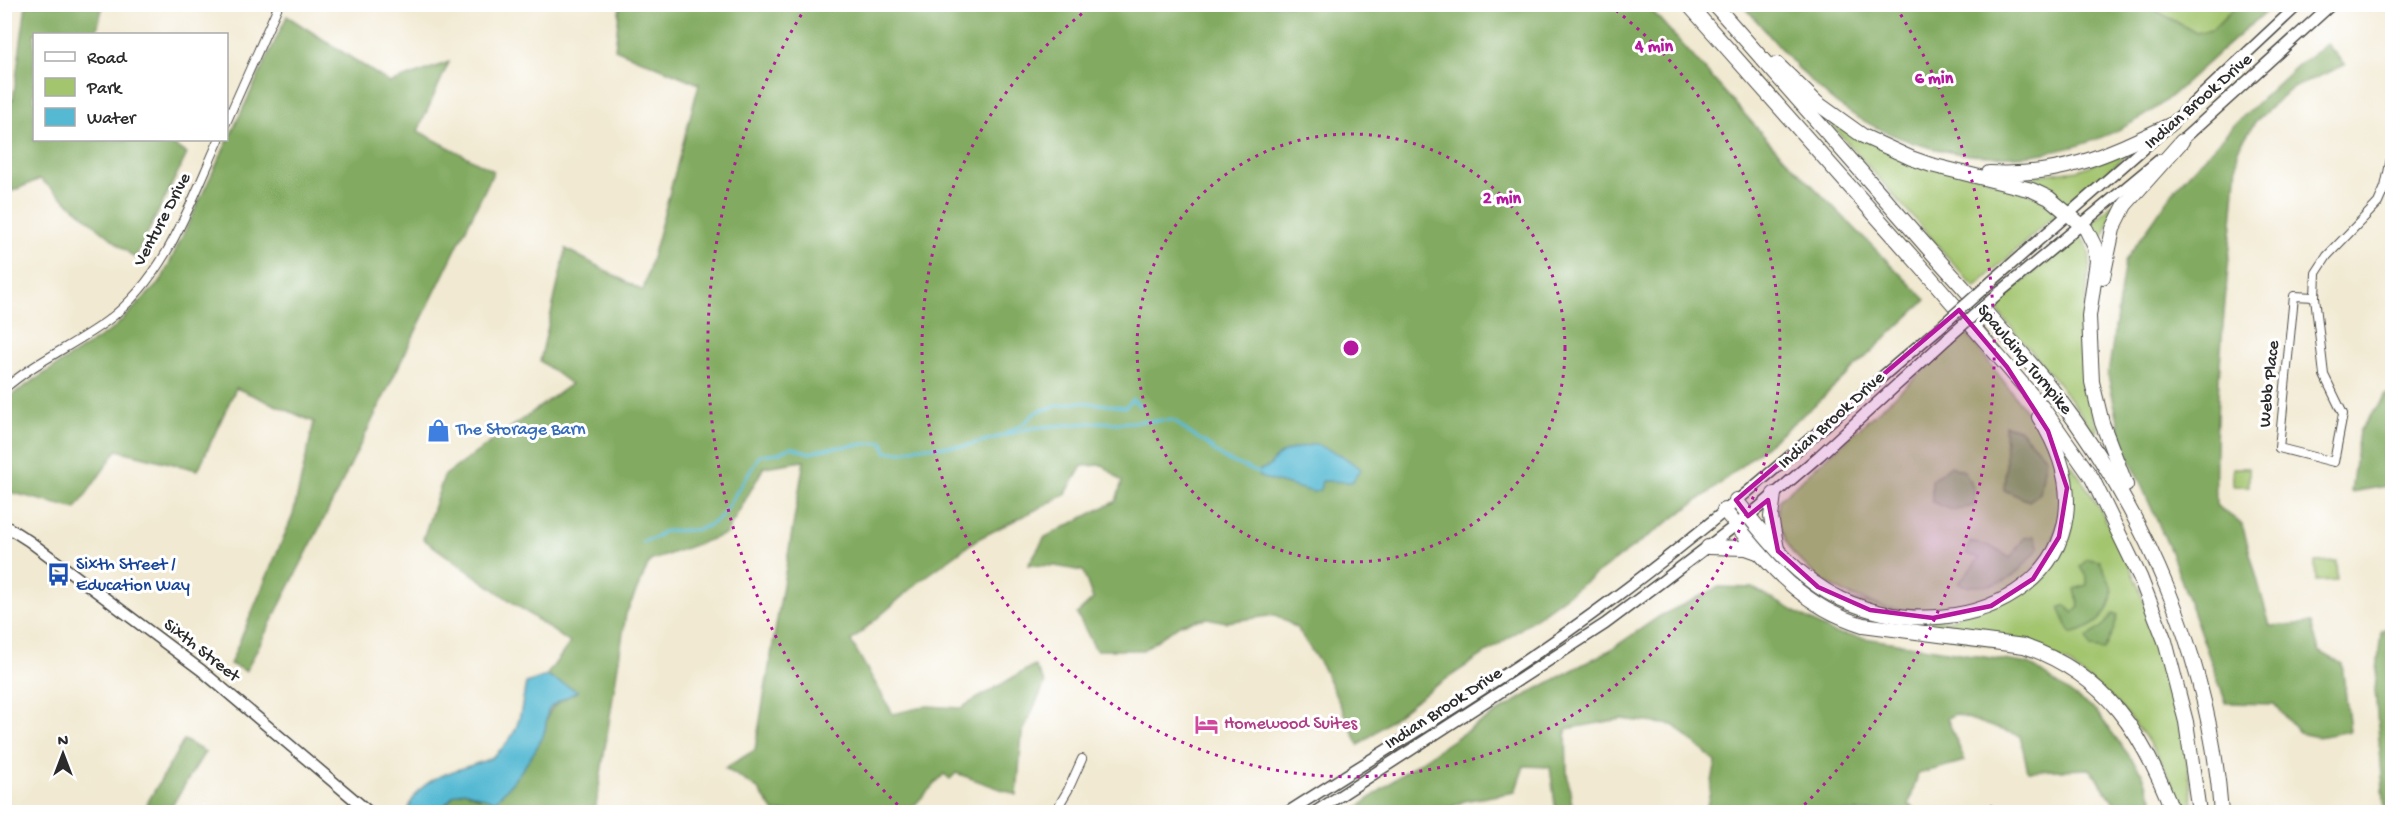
<svg xmlns="http://www.w3.org/2000/svg" width="2397" height="817" font-family="'Gochi Hand',sans-serif">
<rect width="100%" height="100%" fill="#fff"/>
<filter id="ink" filterUnits="userSpaceOnUse"><feTurbulence type="fractalNoise" baseFrequency=".0167" numOctaves="2"/><feDisplacementMap in="SourceGraphic" scale="12" xChannelSelector="R" yChannelSelector="G"/><feConvolveMatrix kernelMatrix="1 2 1 2 8 2 1 2 1" color-interpolation-filters="sRGB"/></filter>
<filter id="wash" filterUnits="userSpaceOnUse"><feTurbulence type="fractalNoise" baseFrequency=".008" numOctaves="4" result="noise"/><feDisplacementMap in="SourceGraphic" scale="24" xChannelSelector="R" yChannelSelector="G"/><feGaussianBlur stdDeviation="1.35" result="paint"/><feColorMatrix in="noise" values="0 0 0 0 0 0 0 0 0 0 0 0 0 0 0 0 0 1.4 0 .05"/><feComposite in="paint" operator="in"/></filter>
<g filter="url(#wash)">
<rect width="100%" height="100%" fill="#f1e9d1"/>
<!-- green -->
<g fill="#a3c56e" stroke="#67784c" stroke-width="1.5">
<polygon points="2146,5 2237,5 2212,30 2196,33"/>
<polygon points="1834,122 1847,131 2037,196 2056,211 2056,214 1975,288 1831,124"/>
<polygon points="2126,152 2128,154 2069,206 2017,181 2017,178 2078,170"/>
<polygon points="2118,199 2102,241 2091,224"/>
<polygon points="2078,233 2088,247 2090,259 2081,352 2086,393 2098,430 2094,432 2058,383 1994,307"/>
<polygon points="1966,332 2049,441 2054,451 2062,509 2051,545 2030,575 1991,601 1931,612 1886,608 1844,593 1818,578 1792,552 1786,541 1777,519 1779,500"/>
<path d="M2071 464C2125 541 2163 635 2182 727 2187 755 2190 784 2194 812H2183L2165 768 2144 735 2115 701 2066 662 1867 619C1828 606 1803 591 1776 560L1778 559 1820 593 1948 621 2047 568 2070 476 2068 465Z"/>
<rect x="2233" y="468" width="16" height="18"/>
<polygon points="2336,561 2337,580 2316,581 2315,562"/>
</g>
<!-- forest -->
<g fill="#82aa61" stroke="#566a46" stroke-width="1.5">
<polygon points="26,5 103,5 96,34 34,34 34,140 166,140 187,154 135,258 40,179 5,194 5,99 13,100"/>
<path d="M620 5H1647L1773 146 1926 300 1817 403 1715 488 1501 643 1428 691 1359 745 1323 668 1297 628 1276 615 1226 622 1207 618 1181 624 1143 650H1096L1077 614 1093 599 1083 571 1055 566 1028 565 1045 537 1116 501 1122 482 1103 465 1082 466 1065 495 976 540 920 581 851 641 893 714 927 706 961 708 1034 665 1045 683 1022 734 1017 795 956 773 950 779 944 774 908 812H774L758 789 725 768 755 750 804 461 764 467 726 534 650 561 626 614 595 812H439L454 795 464 791 480 798 545 730C547 705 558 703 577 691L546 676 570 643 423 539 444 476 571 384 540 361 566 249 643 291 699 84 615 49Z"/>
<path d="M1743 5H2146L2196 33 2212 30 2237 5H2274C2252 24 2230 42 2209 62 2189 79 2172 98 2150 112 2056 175 1928 170 1837 104 1801 76 1773 39 1743 5Z"/>
<polygon points="287,16 390,83 449,62 418,131 494,171 326,515 246,671 230,664 293,515 314,422 236,388 198,470 117,450 76,509 5,491 5,404 13,394 113,329 161,281"/>
<path d="M2327 44 2345 65 2291 89 2255 122 2238 149C2230 268 2213 386 2216 505L2242 524 2270 626 2311 623 2319 651 2342 664 2350 731 2318 737 2299 733 2274 704 2226 703 2171 552 2123 444 2108 375 2125 261 2176 188 2233 126 2298 65Z"/>
<polygon points="2392,392 2392,485 2351,492 2359,431 2386,395"/>
<polygon points="2005,425 2019,429 2046,458 2040,493 2029,501 2004,490 2006,463"/>
<polygon points="1950,466 1964,471 1974,489 1974,506 1952,510 1932,502 1932,480"/>
<path d="M2034 536 2039 548C2018 572 2010 586 1976 586 1969 586 1964 587 1958 583L1980 558 1966 554 1970 542 1990 546 2010 558 2024 538Z"/>
<path d="M2087 559 2100 561C2103 569 2112 583 2112 592 2111 616 2092 629 2071 634L2059 608 2066 605 2073 613 2079 607 2075 589 2087 585V578L2080 567Z"/>
<polygon points="1719,587 1753,588 1833,633 2029,664 2096,711 2142,773 2158,812 2119,812 2119,809 2090,769 2028,771 2020,736 1955,714 1947,718 1965,761 1918,774 1909,804 1920,812 1709,812 1706,811 1716,762 1673,725 1621,719 1566,729 1567,772 1573,812 1556,812 1550,767 1524,766 1515,792 1464,801 1441,812 1352,812 1399,776 1462,734 1533,691 1610,650 1660,616"/>
<polygon points="2113,613 2118,615 2113,631 2104,650 2091,648 2087,638 2105,624"/>
<polygon points="2392,624 2392,812 2385,812 2375,690 2381,632"/>
<polygon points="184,740 205,752 168,812 142,812"/>
</g>
<!-- water -->
<g fill="#55b9d3" stroke="#40727f" stroke-width="1.5">
<path d="M1315 444 1341 455 1361 469 1352 482 1322 481 1320 490 1313 492 1259 477 1260 470 1270 466C1278 449 1297 448 1315 444Z"/>
<path d="M546 676 578 691C570 696 556 701 550 708 545 714 547 723 545 730 540 748 508 791 494 801L464 791 454 795 439 812H408C416 774 461 771 489 759 496 756 504 746 509 740 521 726 522 701 526 683Z"/>
</g>
<g fill="none" stroke-linecap="round" stroke-linejoin="round">
<!-- stream -->
<g stroke="#55b9d3" stroke-width="3">
<polyline points="1006,433 1023,424 1036,412 1056,406 1081,402 1125,407 1133,399 1139,406"/>
<path d="M642 542 655 538 662 532C688 527 696 537 721 517L760 455 778 453 791 447 810 453 823 449 883 442 886 452H903L919 447 965 446 1031 428 1099 422 1114 423 1169 420 1175 421 1189 433 1206 443 1223 458 1259 473"/>
</g>
</g>
</g>
<g filter="url(#ink)">
<g fill="none" stroke-linecap="round" stroke-linejoin="round">
<defs>
<g id="minor">
<polyline points="226,123 279,4"/>
<polyline points="2315,297 2294,296 2279,448 2334,462 2343,414 2324,375 2315,297 2316,273 2327,256 2378,203 2385,187 2392,154"/>
<path d="M4 389C35 362 74 345 107 321 166 277 190 204 219 140"/>
<polyline points="1055,812 1068,790 1082,759"/>
<polyline points="1990,812 1990,809"/>
</g>
<g id="secondary">
<polyline points="2178,144 2332,4"/>
<polyline points="1991,282 2170,125 2299,4"/>
<polyline points="2000,292 2159,160"/>
<polyline points="4,525 29,541 201,670 369,812"/>
<path d="M1288 812C1397 742 1510 676 1614 598 1727 514 1832 419 1939 328"/>
<polyline points="1315,812 1605,624 1660,583 1757,509 1819,456 1948,338"/>
</g>
<g id="motorway">
<polyline points="1688,4 1930,277 2042,407 2092,478 2140,577 2165,641 2186,722 2199,812"/>
<path d="M1714 4C1786 85 1856 166 1927 247 1969 295 2014 341 2053 391 2146 512 2210 659 2221 812"/>
<polyline points="1777,64 1817,103 1863,136 1911,158 1931,165 2032,190 2049,198 2086,229 2095,247 2097,261 2089,316 2092,382 2102,423 2126,485"/>
<path d="M1989 173C2062 177 2106 155 2170 125"/>
<polyline points="2103,277 2113,229 2125,205 2182,141"/>
<polyline points="1774,494 1771,517 1777,549"/>
<path d="M1736 500C1765 537 1797 579 1841 599 1974 660 2132 563 2039 417"/>
<path d="M1724 510C1765 560 1799 606 1863 625L2024 646C2107 675 2143 734 2173 812"/>
<polyline points="1708,547 1746,548 1760,553"/>
</g>
</defs>
<!-- minor casing -->
<use href="#minor" stroke="#494844" stroke-width="10"/>
<!-- secondary casing -->
<use href="#secondary" stroke="#494844" stroke-width="13"/>
<!-- motorway casing -->
<use href="#motorway" stroke="#494844" stroke-width="16"/>
<!-- minor -->
<use href="#minor" stroke="#fff" stroke-width="8"/>
<!-- secondary -->
<use href="#secondary" stroke="#fff" stroke-width="10"/>
<!-- motorway -->
<use href="#motorway" stroke="#fff" stroke-width="14"/>
<defs>
<g id="secondary-bridge">
<polyline points="1939,328 1991,282"/>
<polyline points="1948,338 2000,292"/>
</g>
</defs>
<!-- secondary-bridge casing -->
<use href="#secondary-bridge" stroke="#494844" stroke-width="13" stroke-linecap="butt"/>
<!-- secondary-bridge -->
<use href="#secondary-bridge" stroke="#fff" stroke-width="10"/>
</g>
</g>
<!-- marked area -->
<path fill="#b5179e" fill-opacity="0.2" stroke="#b5179e" stroke-width="4.5" stroke-linejoin="round" d="M1959 310 2007 367 2048 431 2067 488 2059 537 2033 579 1991 606 1933 618 1870 610 1818 587 1778 551 1768 500 1748 516 1736 500Z"/>
<!-- distance rings -->
<g fill="none" stroke="#b5179e" stroke-width="3" stroke-dasharray="3 6">
<circle cx="1351" cy="348" r="214"/>
<path d="M1609 5A429 429 0 1 1 1093 5"/>
<path d="M904 811A643 643 0 0 1 806 7M1896 7A643 643 0 0 1 1798 811"/>
</g>
<!-- icons -->
<defs>
<symbol id="shop-bare" viewBox="-9 -9 18 18"><path d="M-5-2.5h2.3a2.7 3.5 0 0 1 5.4 0H5L5.5 6h-11ZM-1.5-2.5h3a1.5 2.3 0 0 0-3 0Z" fill="#3f7fe0" stroke="#fff" stroke-width="2.5" paint-order="stroke"/></symbol>
<symbol id="bus-bare" viewBox="-9 -9 18 18"><path d="M-5-6H5V4H4V6H2V4H-2V6H-4V4H-5ZM-3.5-4V0h7V-4ZM-3.5 1.2v1.5H-2V1.2ZM2 1.2v1.5H3.5V1.2Z" fill="#1a4fb4" stroke="#fff" stroke-width="2.5" paint-order="stroke"/></symbol>
<symbol id="hotel-bare" viewBox="-9 -9 18 18"><path d="M-6-4.5h1.5V1H6V5H4.5V3h-9V5H-6ZM-4 0a1.8 1.8 0 1 1 3.6 0ZM.5 0V-2.5h3Q6-2.5 6 0Z" fill="#d1479c" stroke="#fff" stroke-width="2.5" paint-order="stroke"/></symbol>
</defs>
<g fill-rule="evenodd">
<use href="#shop-bare" x="422" y="414" width="33" height="33"/>
<use href="#bus-bare" x="42" y="558" width="33" height="33"/>
<use href="#hotel-bare" x="1190" y="708" width="33" height="33"/>
</g>
<g text-anchor="middle" dominant-baseline="central" stroke-width="6" stroke-linejoin="round" paint-order="stroke">
<!-- street labels -->
<g font-size="18" fill="#2b2b2b" stroke="#fff">
<text transform="translate(2199 102) rotate(-41)">Indian Brook Drive</text>
<text transform="translate(163 220) rotate(-62)">Venture Drive</text>
<text transform="translate(2024 360) rotate(50)">Spaulding Turnpike</text>
<text transform="translate(2270 384) rotate(-84)">Webb Place</text>
<text transform="translate(1832 421) rotate(-42)">Indian Brook Drive</text>
<text transform="translate(201 651) rotate(38)">Sixth Street</text>
<text transform="translate(1444 709) rotate(-33)">Indian Brook Drive</text>
</g>
<!-- shop labels -->
<g font-size="18" fill="#366cbe" stroke="#fff" text-anchor="start">
<text x="456" y="430">The Storage Barn</text>
</g>
<!-- transit labels -->
<g font-size="18" fill="#164399" stroke="#fff" text-anchor="start">
<text x="76" y="565">Sixth Street /<tspan x="76" dy="21">Education Way</tspan></text>
</g>
<!-- hotel labels -->
<g font-size="18" fill="#b23c85" stroke="#fff" text-anchor="start">
<text x="1224" y="724">Homewood Suites</text>
</g>
</g>
<circle cx="1351" cy="348" r="9" fill="#b5179e" stroke="#fff" stroke-width="3"/>
<g font-size="18" text-anchor="middle" font-weight="bold" fill="#b5179e" stroke="#fff" stroke-width="6" stroke-linejoin="round" paint-order="stroke">
<text x="1654" y="51">4 min</text>
<text x="1934" y="83">6 min</text>
<text x="1502" y="203">2 min</text>
</g>
<!-- margin -->
<rect width="2397" height="817" fill="none" stroke="#fff" stroke-width="24"/>
<!-- legend -->
<rect x="33" y="33" width="195" height="108" fill="#ffffff" stroke="#aaaaaa" stroke-width="1.5"/>
<rect x="45" y="52" width="30" height="9" fill="#ffffff" stroke="#aaaaaa" stroke-width="1.5"/>
<text x="87" y="63" font-size="18" fill="#2b2b2b">Road</text>
<rect x="45" y="78" width="30" height="18" fill="#a3c56e" stroke="#aaaaaa" stroke-width="1.5"/>
<text x="87" y="93" font-size="18" fill="#2b2b2b">Park</text>
<rect x="45" y="108" width="30" height="18" fill="#55b9d3" stroke="#aaaaaa" stroke-width="1.5"/>
<text x="87" y="123" font-size="18" fill="#2b2b2b">Water</text>
<!-- north arrow -->
<g transform="translate(63 754)" stroke="#ffffff" stroke-width="4.5" paint-order="stroke">
<path d="M0-4.5L10 22L0 15L-10 22Z" fill="#2b2b2b"/>
<text y="-9" font-size="16" font-weight="bold" text-anchor="middle" fill="#2b2b2b">N</text>
</g>
</svg>
